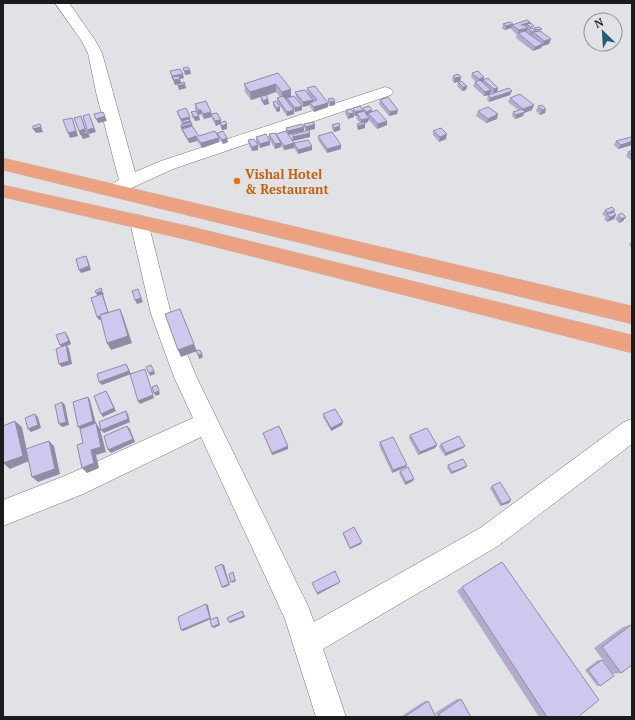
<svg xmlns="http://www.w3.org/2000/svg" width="635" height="720" font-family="'PT Serif',serif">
<rect width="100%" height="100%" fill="#e0e2e5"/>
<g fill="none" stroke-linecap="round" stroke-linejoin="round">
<defs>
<g id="minor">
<polygon points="55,3 69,3 95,40 102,53 135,172 161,161 379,89 385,87 391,89 393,92 391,95 173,169 114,196 108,194 105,190 108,186 119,180 96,92 88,53 81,40"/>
<polygon points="139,215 146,217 148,222 171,314 196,376 308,606 314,622 480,528 624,422 632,419 632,444 498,546 323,649 346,717 316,717 285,619 201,437 83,494 3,526 3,500 67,475 193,418 174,377 151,314 130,222 132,217"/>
</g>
<g id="trunk">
<polygon points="3,158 632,306 632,324 3,170"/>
<polygon points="3,185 188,226 632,335 632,353 188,240 3,197"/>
</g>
</defs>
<!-- minor casing -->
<use href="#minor" stroke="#737577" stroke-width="1"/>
<!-- trunk casing -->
<use href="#trunk" stroke="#bfbfbf" stroke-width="1"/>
<!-- minor -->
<use href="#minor" fill="#fff" fill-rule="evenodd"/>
<!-- trunk -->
<use href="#trunk" fill="#eca280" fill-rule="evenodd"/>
</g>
<!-- wall -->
<g fill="#b2abcc">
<polygon points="530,22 529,24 533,29 534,28 541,31 549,44 542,46 541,48 533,51 516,38 517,35 511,29 511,28 505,30 502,29 503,24 513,25"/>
<polygon points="170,71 184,78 180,79 181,83 186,88 179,90 178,84 175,85 171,76"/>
<polygon points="278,73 291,97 302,106 302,110 295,112 294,110 294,114 287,116 277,102 277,98 280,97 276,92 266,96 268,99 269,104 264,105 261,101 261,97 251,100 245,92 244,84"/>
<polygon points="472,73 498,88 497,92 493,94 491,92 490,95 510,95 489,102 487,100 488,95 484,96 473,86 475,82 475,81 471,77"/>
<polygon points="453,76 461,77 460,81 467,86 466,90 462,91 457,86 458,82 454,83 452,80"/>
<polygon points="307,88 328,102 328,99 335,105 330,106 328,104 328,107 314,112 310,107 310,105 303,107 296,97 295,92 307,93"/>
<polygon points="510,98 532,110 524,113 523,116 515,119 512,116 513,112 518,110 508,102"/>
<polygon points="380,100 397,114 389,116 379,104"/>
<polygon points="273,102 280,111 277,112 273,106"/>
<polygon points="195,104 221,120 221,122 227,129 222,130 220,124 216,126 211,117 204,119 201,114 198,115 195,109"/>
<polygon points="538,106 545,113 540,115 536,111"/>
<polygon points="353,108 362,112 363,108 372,112 387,121 387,125 377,129 368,119 368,122 365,123 365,128 358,130 357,128 357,124 360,123 356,118 357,116 355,116 354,115 354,117 348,119 345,114 346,110 353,111"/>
<polygon points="177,111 191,121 190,121 191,122 192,124 193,127 199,136 219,138 219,142 202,148 197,141 189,143 182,131 181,125 182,125 182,124 178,115"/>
<polygon points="478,111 497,119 486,123 476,116"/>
<polygon points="191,112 200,120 195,121 192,117"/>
<polygon points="304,124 315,124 315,129 309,130 310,133 310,137 293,141 292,139 292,135 306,131 304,128"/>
<polygon points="332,125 340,126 340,130 334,132 332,129"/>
<polygon points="304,127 304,131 289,135 294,143 312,146 312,150 298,154 294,148 284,150 281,145 281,147 275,149 269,139 269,134 276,136 276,134 286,131 286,128"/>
<polygon points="433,131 446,139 439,142 433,135"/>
<polygon points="217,133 228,142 223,144 218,137"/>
<polygon points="318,136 341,145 341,149 327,153 318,140"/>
<polygon points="256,137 270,141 270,145 260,148 256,141"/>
<polygon points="632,138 632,145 618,149 614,145 616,141"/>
<polygon points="248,140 258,150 252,151 249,145"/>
<polygon points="632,150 632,159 630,160 626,156 628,152"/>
<polygon points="605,210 615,210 613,212 616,215 614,219 607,222 604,219 606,217 602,214"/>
<polygon points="618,215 623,221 619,223 615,219"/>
<polygon points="631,241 632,241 632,248 629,245"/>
<polygon points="323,414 342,425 331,431 323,417"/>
<polygon points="263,433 288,446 288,449 272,455 264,436"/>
<polygon points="410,435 437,445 435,448 418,455 409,438"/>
<polygon points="380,442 407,465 406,467 392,473 379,445"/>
<polygon points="441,444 465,446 463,448 445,456 439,447"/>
<polygon points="448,465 467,466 465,468 451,474 447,468"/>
<polygon points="400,471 414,479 413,481 405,485 399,473"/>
<polygon points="492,486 511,500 509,503 500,506 490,488"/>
<polygon points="343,533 362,542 361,544 350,549 343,535"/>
<polygon points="462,587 578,717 539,717 457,591"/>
<polygon points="631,625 621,673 613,674 594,648 623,627"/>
<polygon points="598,660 602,660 600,686 597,686 585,670"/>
<polygon points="457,699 461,699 471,717 438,717 435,713"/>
<polygon points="425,701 428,701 436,717 400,717"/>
</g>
<!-- shaded-wall -->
<g fill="#918ba6">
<polygon points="530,22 529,25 527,24 526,27 521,25"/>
<polygon points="513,24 511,28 505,30 506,26"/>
<polygon points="528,28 526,32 518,33 519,30"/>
<polygon points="536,31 535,34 533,32 532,35 530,36 531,32"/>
<polygon points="551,39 549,44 542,46 541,48 533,51 535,47 543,44 544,41"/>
<polygon points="190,70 191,74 185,75 184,71"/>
<polygon points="183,74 184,78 180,79 181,83 175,85 172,76"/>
<polygon points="461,77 460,81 454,83 455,78"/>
<polygon points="484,77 483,82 478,83 479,79"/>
<polygon points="185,84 186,88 179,90 178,86"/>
<polygon points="276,84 276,92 251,100 250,92"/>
<polygon points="467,86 466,90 462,91 463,87"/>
<polygon points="498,88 497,92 493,94 494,89"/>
<polygon points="291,89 291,97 282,100 282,92"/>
<polygon points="491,90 490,95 484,96 485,92"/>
<polygon points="512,91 510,95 489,102 491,98"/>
<polygon points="268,99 269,104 264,105 263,101"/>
<polygon points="313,100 313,104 310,103 310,105 303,107 303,102"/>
<polygon points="335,101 335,105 330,106 330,102"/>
<polygon points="328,103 328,107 314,112 314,107"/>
<polygon points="534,105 532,110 524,113 523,116 515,119 516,115 522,113 523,109"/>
<polygon points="302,106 302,110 295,112 295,108"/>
<polygon points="280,107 280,111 277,112 276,108"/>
<polygon points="546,109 545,113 540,115 542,110"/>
<polygon points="198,110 201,110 201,114 198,115"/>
<polygon points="294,110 294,114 287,116 287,112"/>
<polygon points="363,110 362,114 357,113 357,116 355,116 355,112"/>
<polygon points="372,110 371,114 368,113 368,115 366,116 366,112"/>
<polygon points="398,110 397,114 389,116 390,112"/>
<polygon points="211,112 212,116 211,114 211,117 204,119 203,114"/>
<polygon points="354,113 354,117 348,119 349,114"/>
<polygon points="498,114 497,119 486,123 488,119"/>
<polygon points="81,116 87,133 88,133 90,137 83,139 81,135 80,135 79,131"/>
<polygon points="105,116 107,121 98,123 96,119"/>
<polygon points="199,116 200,120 195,121 194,117"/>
<polygon points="190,117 191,125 192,124 193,129 182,129 183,131 182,131 181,127 184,126 181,119"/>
<polygon points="72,118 78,136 70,138 68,133"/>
<polygon points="369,118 368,122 361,124 361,120"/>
<polygon points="91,119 96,132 89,134 87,130"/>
<polygon points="221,120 221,124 220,123 220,124 216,126 215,121"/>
<polygon points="387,121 387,125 377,129 378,124"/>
<polygon points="40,124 43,132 36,133 33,129"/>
<polygon points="227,124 227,129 222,130 221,126"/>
<polygon points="315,124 315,129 306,131 306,127"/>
<polygon points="365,124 365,128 358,130 358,126"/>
<polygon points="340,126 340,130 334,132 334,128"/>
<polygon points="304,127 304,131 288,135 288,131"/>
<polygon points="310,133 310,137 293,141 293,137"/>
<polygon points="447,134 446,139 439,142 440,137"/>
<polygon points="196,136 197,141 189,143 188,139"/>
<polygon points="219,138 219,142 202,148 201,143"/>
<polygon points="227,138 228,142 223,144 222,140"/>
<polygon points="270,141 270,145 260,148 260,144"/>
<polygon points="632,141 632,145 618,149 621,145"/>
<polygon points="281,143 281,147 275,149 275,144"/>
<polygon points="294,143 294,148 284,150 284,146"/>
<polygon points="258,145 258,150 252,151 252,147"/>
<polygon points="341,145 341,149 327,153 327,149"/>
<polygon points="312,146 312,150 298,154 298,150"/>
<polygon points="615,210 612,214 607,214 605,217 608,213"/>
<polygon points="616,215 614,219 607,222 610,217"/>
<polygon points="626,217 623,221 619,223 621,219"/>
<polygon points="86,256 88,260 91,270 81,273 79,270"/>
<polygon points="101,288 104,295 103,295 104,298 110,317 99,320 97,317 98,297 96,293"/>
<polygon points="138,289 143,302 137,304 135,300"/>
<polygon points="120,309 123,316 132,343 111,350 107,343"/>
<polygon points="65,332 68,336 71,344 67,346 69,349 72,364 62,367 59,364 62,348 60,345"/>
<polygon points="194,344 197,351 181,357 178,350"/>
<polygon points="202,354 203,357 199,359 198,355"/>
<polygon points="126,364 128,367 131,374 102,385 99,382"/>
<polygon points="145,369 146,372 154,398 140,404 138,401"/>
<polygon points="154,371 155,374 150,376 149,373"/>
<polygon points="157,385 160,394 156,396 154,393"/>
<polygon points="106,391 108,394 116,411 103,417 101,414"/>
<polygon points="88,397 90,400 96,424 81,430 78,427"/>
<polygon points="62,402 65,405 69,425 62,427 59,424"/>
<polygon points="126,411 128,414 130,422 104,433 101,430"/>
<polygon points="35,414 38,417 41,428 31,432 28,429"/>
<polygon points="15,421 22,427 29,461 10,469 3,463"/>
<polygon points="343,422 342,425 331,431 331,428"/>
<polygon points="96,423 100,429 106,452 96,455 99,468 87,473 82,468 91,450"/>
<polygon points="127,426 130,429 135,442 111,453 108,450"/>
<polygon points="49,441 54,446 60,474 38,482 32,477"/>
<polygon points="437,445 435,448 418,455 420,452"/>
<polygon points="288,446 288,449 272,455 272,453"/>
<polygon points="465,446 463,448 445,456 446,453"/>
<polygon points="407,465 406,467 392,473 393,470"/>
<polygon points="467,466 465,468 451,474 452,472"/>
<polygon points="414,479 413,481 405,485 406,482"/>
<polygon points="511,500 509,503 500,506 502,504"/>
<polygon points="362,542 361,544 350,549 350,548"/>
<polygon points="222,564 224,565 230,585 223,588 222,587"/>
<polygon points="233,572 236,581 232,583 231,582"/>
<polygon points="340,582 339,583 317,595 317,593"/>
<polygon points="206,604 208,605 211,619 183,631 181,630"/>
<polygon points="242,611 243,612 245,617 230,623 229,622"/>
<polygon points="217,617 218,618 220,625 214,628 212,627"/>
</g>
<!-- building -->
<g fill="#cfc7ed" stroke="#918ba6">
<polygon points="527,20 530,22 521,25 524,25 528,28 519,30 512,25"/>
<polygon points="510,22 513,24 506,26 503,24"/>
<polygon points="531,23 534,26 530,27 527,24"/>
<polygon points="539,27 542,29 537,30 534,28"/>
<polygon points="532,28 536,31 531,32 529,29"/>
<polygon points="525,31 543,44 535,47 518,33"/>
<polygon points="540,31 551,39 544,41 533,32"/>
<polygon points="188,67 190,70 184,71 183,68"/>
<polygon points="180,69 183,74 172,76 170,71"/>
<polygon points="478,71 484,77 479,79 472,73"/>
<polygon points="278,73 291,89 282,92 276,84 250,92 244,84"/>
<polygon points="458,74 461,77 455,78 453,76"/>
<polygon points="179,76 180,79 174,80 172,77"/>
<polygon points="488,78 498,88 494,89 483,80"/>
<polygon points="480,80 491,90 485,92 475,82"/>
<polygon points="461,81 467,86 463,87 458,82"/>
<polygon points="184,82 185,84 178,86 178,84"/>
<polygon points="315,86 328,103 314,107 310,103 317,100 307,88"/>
<polygon points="509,88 512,91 491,98 488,95"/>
<polygon points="305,90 313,100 303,102 295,92"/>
<polygon points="520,94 534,105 523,109 510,98"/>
<polygon points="266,95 268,99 263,101 261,96"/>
<polygon points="283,96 294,110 287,112 277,98"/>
<polygon points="294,96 302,106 295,108 287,98"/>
<polygon points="388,97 398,110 390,112 380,100"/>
<polygon points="333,98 335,101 330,102 328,99"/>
<polygon points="206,101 211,112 203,114 201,110 198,110 195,104"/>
<polygon points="276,101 280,107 276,108 273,102"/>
<polygon points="542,105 546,109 542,110 538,106"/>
<polygon points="360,106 363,110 355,112 353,108"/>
<polygon points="369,106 372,110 366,112 363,108"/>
<polygon points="488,107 498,114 488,119 478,111"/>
<polygon points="186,108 190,117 181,119 177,111"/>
<polygon points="351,109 354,113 349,114 346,110"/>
<polygon points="522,109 525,112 516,115 513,112"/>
<polygon points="377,110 387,121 378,124 368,113"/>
<polygon points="196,111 199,116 194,117 191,112"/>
<polygon points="364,111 369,118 361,120 357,113"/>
<polygon points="103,112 105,116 96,119 94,114"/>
<polygon points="217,113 221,120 215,121 211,114"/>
<polygon points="89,114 94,128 87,130 83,116"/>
<polygon points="81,116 85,129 79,131 74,118"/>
<polygon points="72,118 76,131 68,133 63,120"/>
<polygon points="189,119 190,121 183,123 182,121"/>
<polygon points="225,121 227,124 221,126 220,123"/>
<polygon points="191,122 192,124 181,127 181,125"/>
<polygon points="313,122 315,124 306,127 304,124"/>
<polygon points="364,122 365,124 358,126 357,124"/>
<polygon points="339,123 340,126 334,128 332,125"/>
<polygon points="40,124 41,127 33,129 33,126"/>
<polygon points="302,124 304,127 288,131 286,128"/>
<polygon points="192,126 199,136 215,131 219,138 201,143 196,136 188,139 182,129"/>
<polygon points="441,128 447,134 440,137 433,131"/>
<polygon points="309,130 310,133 293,137 292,135"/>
<polygon points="88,131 88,133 81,134 81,133"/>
<polygon points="223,131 227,138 222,140 217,133"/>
<polygon points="286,131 294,143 284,146 276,134"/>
<polygon points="332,132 341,145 327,149 318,136"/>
<polygon points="275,133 281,143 275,144 269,134"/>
<polygon points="266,134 270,141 260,144 256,137"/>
<polygon points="631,137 632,138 632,141 621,145 616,141"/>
<polygon points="254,139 258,145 252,147 248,140"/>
<polygon points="308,140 312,146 298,150 294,143"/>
<polygon points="632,150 632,155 628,152"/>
<polygon points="612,207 615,210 608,213 605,210"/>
<polygon points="614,212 616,215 610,217 607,214"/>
<polygon points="622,213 626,217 621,219 618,215"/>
<polygon points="86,256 89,266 79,270 76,259"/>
<polygon points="101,288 102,291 96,293 95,291"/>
<polygon points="138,289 141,298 135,300 132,291"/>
<polygon points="102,294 108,312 100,315 100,316 97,317 91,298"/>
<polygon points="120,309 128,336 107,343 100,315"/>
<polygon points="180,309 194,344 178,350 165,314"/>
<polygon points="65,332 69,341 60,345 56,335"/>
<polygon points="66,345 69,361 59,364 56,349"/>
<polygon points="200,350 202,354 198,355 196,351"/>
<polygon points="126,364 129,371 99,382 97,374"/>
<polygon points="151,365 154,371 149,373 146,367"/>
<polygon points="145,369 153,395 138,401 130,374"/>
<polygon points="157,385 159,391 154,393 152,387"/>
<polygon points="106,391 114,408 101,414 94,396"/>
<polygon points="88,397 93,421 78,427 73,402"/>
<polygon points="62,402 66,422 59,424 55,405"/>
<polygon points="335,409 343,422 331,428 323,414"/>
<polygon points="126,411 128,419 101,430 99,422"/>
<polygon points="35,414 38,425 28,429 25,418"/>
<polygon points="15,421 23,456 3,463 3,426"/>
<polygon points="96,423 101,447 91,450 94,463 82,468 77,445 83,443 80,429"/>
<polygon points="127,426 133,439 108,450 104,436"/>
<polygon points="279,426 288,446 272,453 263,433"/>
<polygon points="427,428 437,445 420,452 410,435"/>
<polygon points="459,436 465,446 446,453 441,444"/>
<polygon points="393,437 407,465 393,470 380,442"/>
<polygon points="49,441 55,469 32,477 26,449"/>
<polygon points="463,459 467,466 452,472 448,465"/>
<polygon points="408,467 414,479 406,482 400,471"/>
<polygon points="500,482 511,500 502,504 492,486"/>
<polygon points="354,527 362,542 350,548 343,533"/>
<polygon points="502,562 599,700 578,717 547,717 462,587"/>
<polygon points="222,564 229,584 222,587 215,567"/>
<polygon points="335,571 340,582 317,593 312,583"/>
<polygon points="233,572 235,580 231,582 229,574"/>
<polygon points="206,604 210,618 181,630 178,617"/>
<polygon points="242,611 244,616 229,622 227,618"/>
<polygon points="217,617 219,624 212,627 210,620"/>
<polygon points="631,625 632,626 632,665 621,673 602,647"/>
<polygon points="602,660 614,676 600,686 588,670"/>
<polygon points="461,699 471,717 441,717 439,714"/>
<polygon points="428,701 436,717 404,717"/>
</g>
<!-- markers -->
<circle fill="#e8710a" stroke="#e0e2e5" stroke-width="1.5" cx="237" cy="181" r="4"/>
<g text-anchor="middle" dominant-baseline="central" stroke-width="4" stroke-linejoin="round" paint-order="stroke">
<!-- food labels -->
<g font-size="13" font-weight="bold" fill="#c56008" stroke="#e0e2e5" text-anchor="start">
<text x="245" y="174">Vishal Hotel<tspan x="245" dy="15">&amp; Restaurant</tspan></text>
</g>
</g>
<!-- border -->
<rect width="635" height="720" fill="none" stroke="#1b1b1c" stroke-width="8"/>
<!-- north arrow -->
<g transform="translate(603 32) rotate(335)"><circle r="19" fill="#e0e2e5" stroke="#919295"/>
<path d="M0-3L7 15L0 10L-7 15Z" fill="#215e75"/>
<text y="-6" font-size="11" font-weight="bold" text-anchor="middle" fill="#1b1b1c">N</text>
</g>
</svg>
